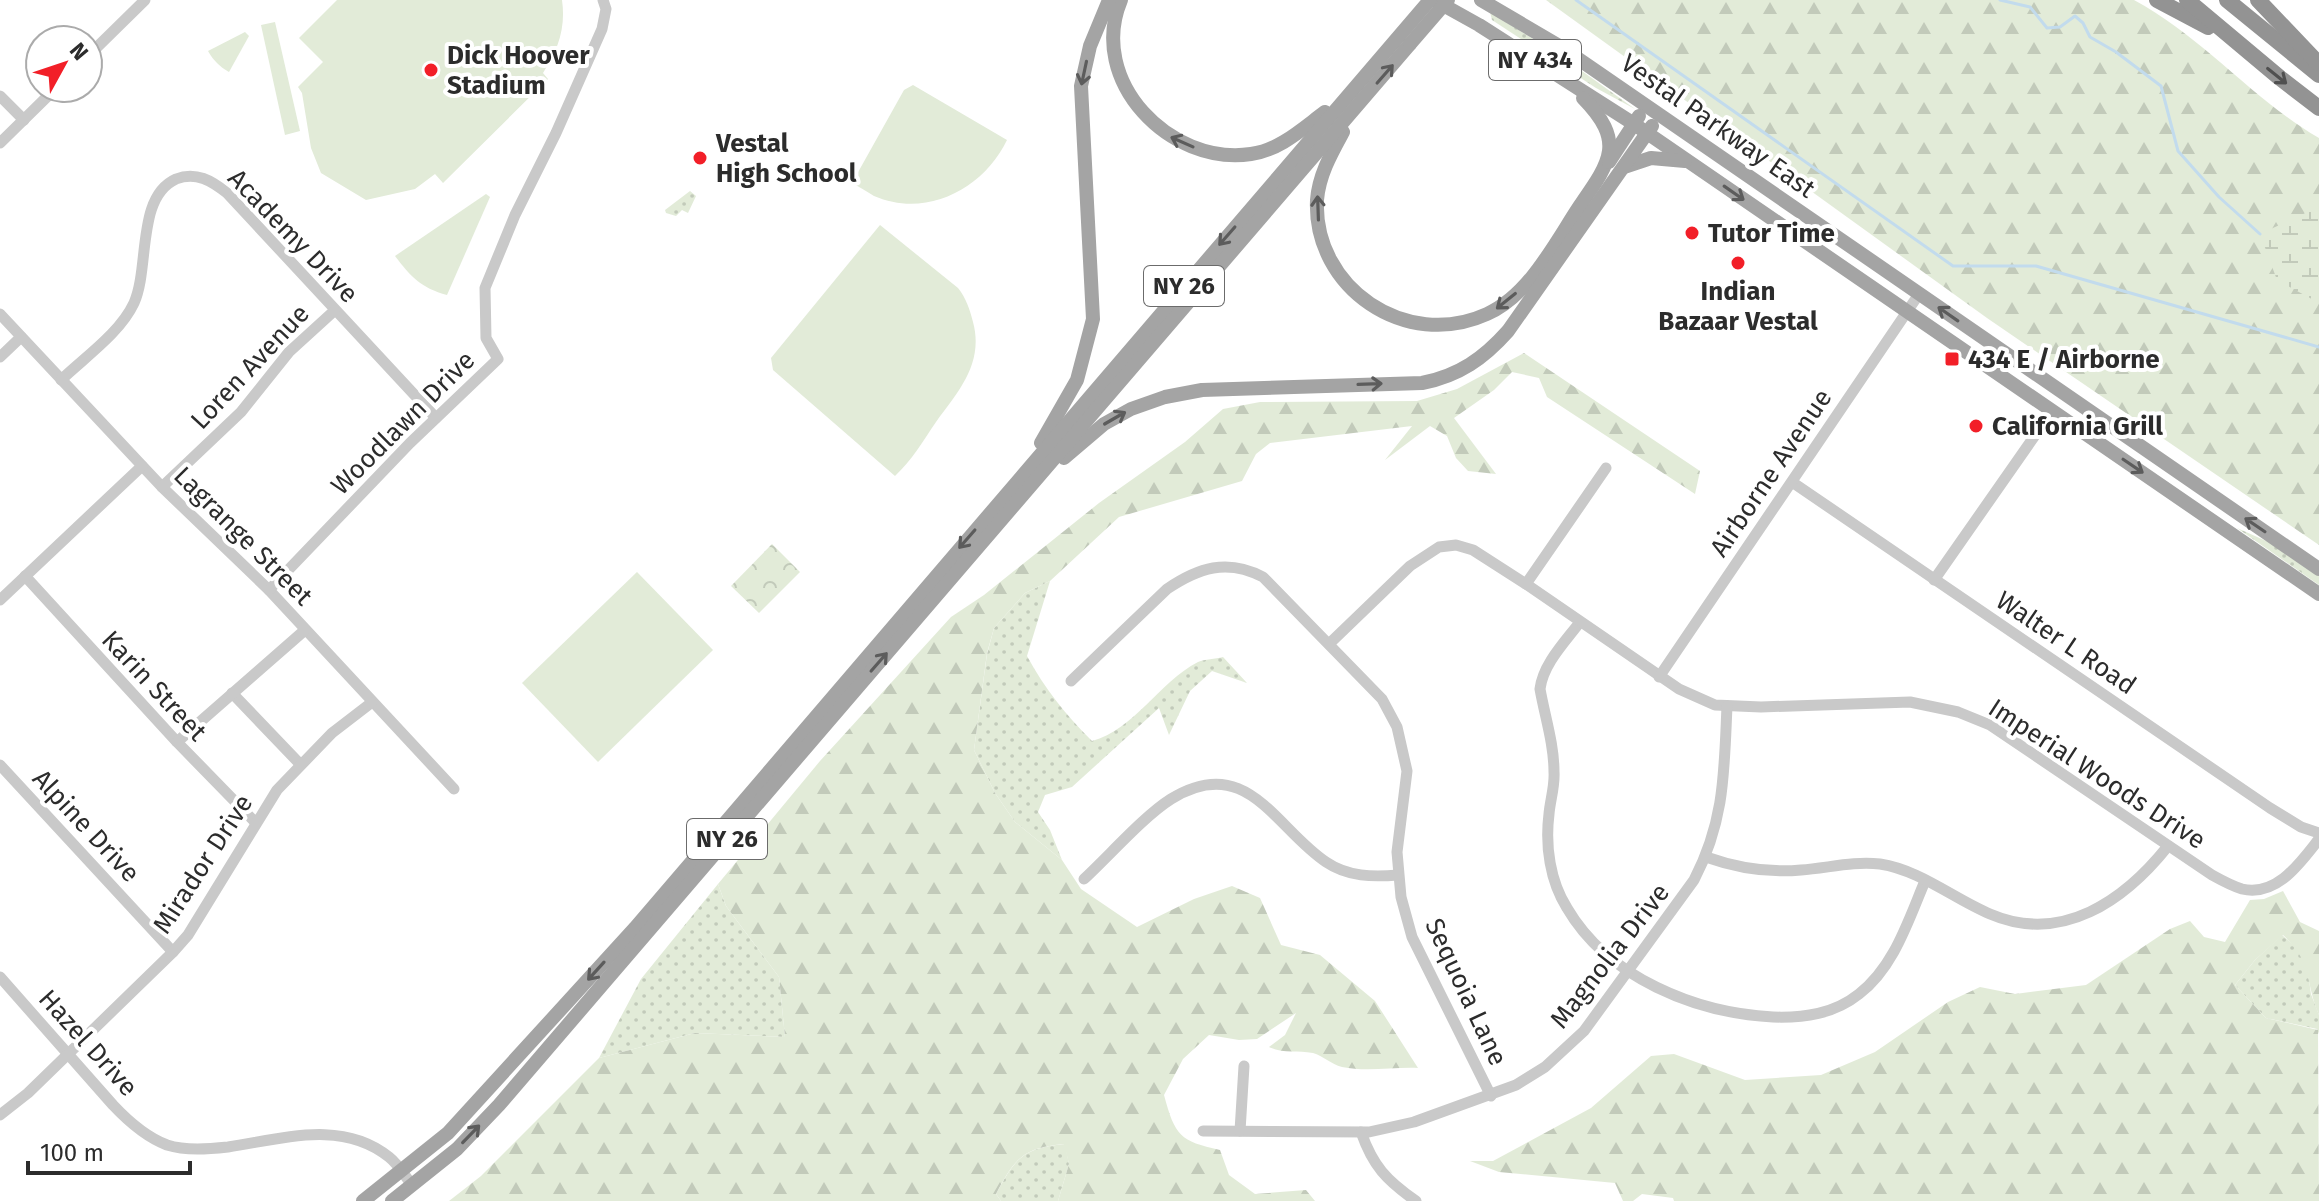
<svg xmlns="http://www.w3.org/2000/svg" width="2319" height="1201" font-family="'Fira Sans',sans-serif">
<defs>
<pattern id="grass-dots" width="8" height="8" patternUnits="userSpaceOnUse" patternTransform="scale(2)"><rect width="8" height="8" fill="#e2ebd8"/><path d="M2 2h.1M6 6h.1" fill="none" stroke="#c2caba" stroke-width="1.8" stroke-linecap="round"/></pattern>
<pattern id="forest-firs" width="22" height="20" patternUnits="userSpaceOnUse" patternTransform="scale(2)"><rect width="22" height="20" fill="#e2ebd8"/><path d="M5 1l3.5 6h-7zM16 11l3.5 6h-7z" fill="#c2caba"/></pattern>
<pattern id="wetland-marsh" width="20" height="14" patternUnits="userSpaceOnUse" patternTransform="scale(2)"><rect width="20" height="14" fill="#e2ebd8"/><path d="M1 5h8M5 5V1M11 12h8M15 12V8" fill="none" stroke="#c2caba"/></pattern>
<pattern id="park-crowns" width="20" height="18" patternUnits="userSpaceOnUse" patternTransform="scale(2)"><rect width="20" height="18" fill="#e2ebd8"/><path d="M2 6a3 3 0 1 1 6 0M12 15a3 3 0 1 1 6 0" fill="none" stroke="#c2caba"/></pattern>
</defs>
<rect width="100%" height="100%" fill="#fff"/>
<!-- grass -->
<g fill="url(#grass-dots)">
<polygon points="1490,12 1568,61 1635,109 1596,88 1492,20"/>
<polygon points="690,191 696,196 688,213 682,210 676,216 666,213 665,210"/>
<polygon points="2237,528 2273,544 2319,576 2319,585"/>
<path d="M1050 581 1027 656C1045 689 1065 714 1092 741 1134 730 1159 682 1198 662 1205 659 1215 659 1223 657L1247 683 1212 671 1190 691 1169 735 1159 708 1072 787 1045 795 1038 812 1050 830 1062 860 1015 822 995 793 974 750 987 654 994 628 1025 593Z"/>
<polygon points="718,884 726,906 779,977 785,1037 695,1033 599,1058 641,979"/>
<polygon points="2282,935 2296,947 2307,966 2311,994 2319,1015 2319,1034 2317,1029 2266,1018 2235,985 2255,960"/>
<path d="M1065 1144 1069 1164 1058 1201H1001L996 1194C1015 1158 1023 1148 1065 1144Z"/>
</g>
<!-- forest -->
<g fill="url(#forest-firs)">
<path d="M1546 0H2134C2203 37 2252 99 2319 138V545L1987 318Z"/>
<path d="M1524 353 1700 471 1695 494 1547 397 1539 378 1512 372 1494 390 1454 418 1496 474 1468 471 1456 458 1447 436 1430 426 1385 460 1412 426 1270 443 1256 454 1242 481 1119 517 1050 581 1025 593 994 628 987 653 974 750 995 793 1015 822 1062 860 1081 889 1137 927 1194 899 1232 886 1260 898 1281 945 1320 955 1375 1001 1418 1068C1393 1067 1366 1072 1342 1067 1331 1064 1323 1056 1313 1053 1297 1050 1285 1054 1269 1047L1285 1035 1296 1013 1257 1039 1239 1040 1209 1035 1183 1059 1164 1095C1175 1136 1180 1141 1220 1150L1229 1175 1255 1194 1306 1190 1315 1201H1058L1069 1164 1064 1144C1023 1148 1015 1158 996 1194L1001 1201H449L481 1176 599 1058 695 1033 785 1037 779 977 726 906 718 884 820 761 951 617 984 595 1099 503 1185 442 1223 409 1260 402 1417 401 1457 389Z"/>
<path d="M2283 891 2300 922 2319 931V1015C2304 980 2314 964 2283 935L2255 960 2235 985 2266 1018 2318 1030 2319 1201H1674L1673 1198 1642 1194 1633 1201H1623L1615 1183 1499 1172 1470 1161H1493L1591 1108 1651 1056 1674 1054 1745 1080 1821 1075 1875 1052 1948 1002 1980 987 2015 994 2086 985 2170 929 2190 921 2204 937 2225 942 2250 900 2264 899Z"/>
</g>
<!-- wetland -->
<polygon fill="url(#wetland-marsh)" points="2312,210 2319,212 2319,303 2277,280 2260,234"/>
<!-- park -->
<polygon fill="url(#park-crowns)" points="772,544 800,572 759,613 731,586"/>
<!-- pitch -->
<g fill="#e2ebd8">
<path d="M337 0H562C566 28 558 50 543 73L548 79 443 183 435 174 415 189 366 200 321 173 311 148 302 93 298 87 323 62 299 38Z"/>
<polygon points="275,22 300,131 285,135 261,25"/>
<path d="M245 32 249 36 229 72C220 67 213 60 208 51Z"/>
<path d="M913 85 1007 140C984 188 927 219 874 196 867 192 860 187 852 183L904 90Z"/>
<path d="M486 194 490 197 447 295C421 288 411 277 395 256Z"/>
<path d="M880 225 958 288C966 298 970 310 973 322 984 363 959 391 936 422 923 441 912 460 895 476L773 370 771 358Z"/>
<polygon points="637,572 713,650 598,762 522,683"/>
</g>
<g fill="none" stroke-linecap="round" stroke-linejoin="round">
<!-- stream -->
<g stroke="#c2dbed" stroke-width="3">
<polyline points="1576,0 1953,266 2036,266 2319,347"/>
<polyline points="2000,0 2030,7 2047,28 2060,27 2075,16 2083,23 2090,37 2116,52 2161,86 2178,151 2219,197 2260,234"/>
</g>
<!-- minor -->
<g stroke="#c9c9c9" stroke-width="11">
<polyline points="88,56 145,0"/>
<polyline points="0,96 24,120"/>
<polyline points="0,143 56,88"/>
<polyline points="0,314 162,487 269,590 454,789"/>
<polyline points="0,357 21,337"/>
<path d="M61 380C85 357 120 333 134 303 150 267 136 197 176 179 196 171 212 181 227 193L436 418"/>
<polyline points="1792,482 2270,808 2301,827 2319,833"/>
<polyline points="162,487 241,412 289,352 334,311"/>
<polyline points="25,576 177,742 255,822"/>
<polyline points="1934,580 2052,411"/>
<polyline points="1526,584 1606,468"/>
<polyline points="269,590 410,443 498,359 486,338 485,288 515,215 556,133 602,29 606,9 603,0"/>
<polyline points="0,600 142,466"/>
<path d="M1580 622C1565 642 1543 664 1540 689 1545 717 1554 744 1554 772 1555 786 1550 801 1549 814 1545 846 1550 881 1567 908 1608 978 1696 1013 1773 1017 1804 1018 1834 1014 1859 994 1894 967 1908 921 1925 881"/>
<path d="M1329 644 1410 566 1439 547 1456 545 1473 550 1526 584 1679 689 1715 705 1761 707 1910 702 1958 712 1990 725 2212 875C2221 880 2232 886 2242 889 2277 897 2300 863 2319 839"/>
<polyline points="1659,677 1919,294"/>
<path d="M1071 681 1167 589C1198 568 1227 558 1263 577L1382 699 1397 727 1407 771 1397 852 1401 897 1412 937 1491 1096"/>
<polyline points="232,693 300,764"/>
<polyline points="177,742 305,630"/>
<polyline points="0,765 173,952"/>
<path d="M1706 857C1737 868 1769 873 1801 870 1828 868 1853 861 1880 864 1920 870 1954 899 1990 914 2062 945 2125 900 2168 846"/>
<path d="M1084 879C1109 856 1144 816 1171 799 1247 752 1275 828 1326 862 1348 877 1373 877 1398 875"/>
<path d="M0 977 113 1105C128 1121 146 1137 167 1145 186 1151 209 1149 228 1147 282 1139 342 1119 389 1157 398 1164 405 1176 412 1185"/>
<polyline points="0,1115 28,1093 173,952 188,935 277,790 332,733 371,703"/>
<path d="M1203 1131 1369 1132 1414 1122 1516 1085 1545 1067 1584 1031 1694 880C1725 820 1724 772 1727 706"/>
<polyline points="1240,1131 1244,1066"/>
<path d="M1361 1132C1373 1166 1386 1180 1416 1201"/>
</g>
<!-- major -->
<g stroke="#a4a4a4" stroke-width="14">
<path d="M1121 0C1087 81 1170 166 1251 154 1280 150 1302 129 1325 112"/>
<polyline points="1434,0 1479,25 1634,124 2319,594"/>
<polyline points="1481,0 1561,47 2319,569"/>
<path d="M1343 132C1331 154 1319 175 1317 200 1313 288 1406 351 1487 314 1530 295 1556 241 1581 204 1611 161 1625 141 1583 98"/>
<polyline points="1609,162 1639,116"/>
<polyline points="1624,167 1651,158 1685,161"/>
<polyline points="1041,443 1077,380 1093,319 1081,86 1090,46 1109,0"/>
<path d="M1064 458 1104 424 1131 409 1165 397 1202 390 1422 383C1459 376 1484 358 1508 331L1652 126"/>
<polyline points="363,1201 448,1133 635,928 1430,0"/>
<polyline points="392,1201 457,1149 499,1105 1410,44"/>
</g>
<!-- highway -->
<g stroke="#939393" stroke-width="16">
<polyline points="2157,0 2208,27"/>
<polyline points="2187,0 2280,78 2319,108"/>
<polyline points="2227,0 2319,75"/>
<polyline points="2258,0 2318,63"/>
</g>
<!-- major-bridge -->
<polyline stroke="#a4a4a4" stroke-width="14" points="1410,44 1448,0"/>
</g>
<!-- one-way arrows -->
<defs><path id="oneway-shaft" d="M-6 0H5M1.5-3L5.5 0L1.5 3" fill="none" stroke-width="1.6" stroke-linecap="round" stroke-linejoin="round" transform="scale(2)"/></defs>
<g stroke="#5c5c5c">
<use href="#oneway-shaft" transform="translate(1084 73) rotate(102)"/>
<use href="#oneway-shaft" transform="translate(1385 74) rotate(-49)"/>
<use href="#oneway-shaft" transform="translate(1182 142) rotate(-156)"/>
<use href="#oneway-shaft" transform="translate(1734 193) rotate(35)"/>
<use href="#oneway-shaft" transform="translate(1318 208) rotate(-92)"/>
<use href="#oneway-shaft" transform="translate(1227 236) rotate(131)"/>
<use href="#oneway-shaft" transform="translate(1506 301) rotate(141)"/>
<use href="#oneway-shaft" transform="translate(1948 314) rotate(-145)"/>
<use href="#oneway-shaft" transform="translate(1370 384) rotate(-2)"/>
<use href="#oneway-shaft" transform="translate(1115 418) rotate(-30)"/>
<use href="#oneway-shaft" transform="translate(2133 466) rotate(34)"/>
<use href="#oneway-shaft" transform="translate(2255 525) rotate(-146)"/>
<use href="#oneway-shaft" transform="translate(967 539) rotate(131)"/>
<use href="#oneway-shaft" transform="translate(879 662) rotate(-49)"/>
<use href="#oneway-shaft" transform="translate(596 971) rotate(132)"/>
<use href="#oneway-shaft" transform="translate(471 1134) rotate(-46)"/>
</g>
<use stroke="#505050" href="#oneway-shaft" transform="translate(2277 76) rotate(39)"/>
<!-- markers -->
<g fill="#f21f28" stroke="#fff" stroke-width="3">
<circle cx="431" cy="70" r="8"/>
<circle cx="700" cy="158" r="8"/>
<circle cx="1692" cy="233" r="8"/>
<circle cx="1738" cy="263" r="8"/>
<rect x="1944" y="351" width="16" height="16" rx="4"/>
<circle cx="1976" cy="426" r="8"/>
</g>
<g text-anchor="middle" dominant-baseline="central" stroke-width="8" stroke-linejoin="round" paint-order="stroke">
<!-- shield labels -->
<g fill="#fff" stroke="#6b6b6b" stroke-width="2">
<rect x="1489" y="40" width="92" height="40" rx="6"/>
<rect x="1144" y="266" width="80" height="40" rx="6"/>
<rect x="687" y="819" width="80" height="40" rx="6"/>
</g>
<g font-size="24" font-weight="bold" fill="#2c2c2c">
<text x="1535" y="60">NY 434</text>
<text x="1184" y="286">NY 26</text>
<text x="727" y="839">NY 26</text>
</g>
<!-- poi labels -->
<g font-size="26" font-weight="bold" fill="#2c2c2c" stroke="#fff" text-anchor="start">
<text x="447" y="55">Dick Hoover<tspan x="447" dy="30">Stadium</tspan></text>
<text x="716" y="143">Vestal<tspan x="716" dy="30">High School</tspan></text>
<text x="1708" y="233">Tutor Time</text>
<text x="1738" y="291" text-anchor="middle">Indian<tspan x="1738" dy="30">Bazaar Vestal</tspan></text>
<text x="1968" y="359">434 E / Airborne</text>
<text x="1992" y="426">California Grill</text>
</g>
<!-- street labels -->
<g font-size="26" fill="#2c2c2c" stroke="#fff">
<text transform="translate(1718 126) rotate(35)">Vestal Parkway East</text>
<text transform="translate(293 236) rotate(46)">Academy Drive</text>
<text transform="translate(250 367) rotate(-47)">Loren Avenue</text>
<text transform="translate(403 423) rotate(-45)">Woodlawn Drive</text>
<text transform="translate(1771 473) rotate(-56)">Airborne Avenue</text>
<text transform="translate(243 536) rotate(45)">Lagrange Street</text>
<text transform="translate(2066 643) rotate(34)">Walter L Road</text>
<text transform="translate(154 686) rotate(47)">Karin Street</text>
<text transform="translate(2097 774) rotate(33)">Imperial Woods Drive</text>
<text transform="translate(86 826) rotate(47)">Alpine Drive</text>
<text transform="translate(203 864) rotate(-57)">Mirador Drive</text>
<text transform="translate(1610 956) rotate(-52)">Magnolia Drive</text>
<text transform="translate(1466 992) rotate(65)">Sequoia Lane</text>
<text transform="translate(88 1043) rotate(48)">Hazel Drive</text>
</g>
</g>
<!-- north arrow -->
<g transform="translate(64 64) rotate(50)"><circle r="38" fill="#ffffff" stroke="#ababab" stroke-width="2"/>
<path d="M0-6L14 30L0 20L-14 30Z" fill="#f21f28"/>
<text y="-12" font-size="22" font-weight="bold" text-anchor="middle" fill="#2c2c2c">N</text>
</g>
<!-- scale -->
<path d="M28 1161v12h162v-12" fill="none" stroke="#2c2c2c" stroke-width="4"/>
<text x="40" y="1161" font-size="24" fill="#2c2c2c" stroke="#ffffff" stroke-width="6" paint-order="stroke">100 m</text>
</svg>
